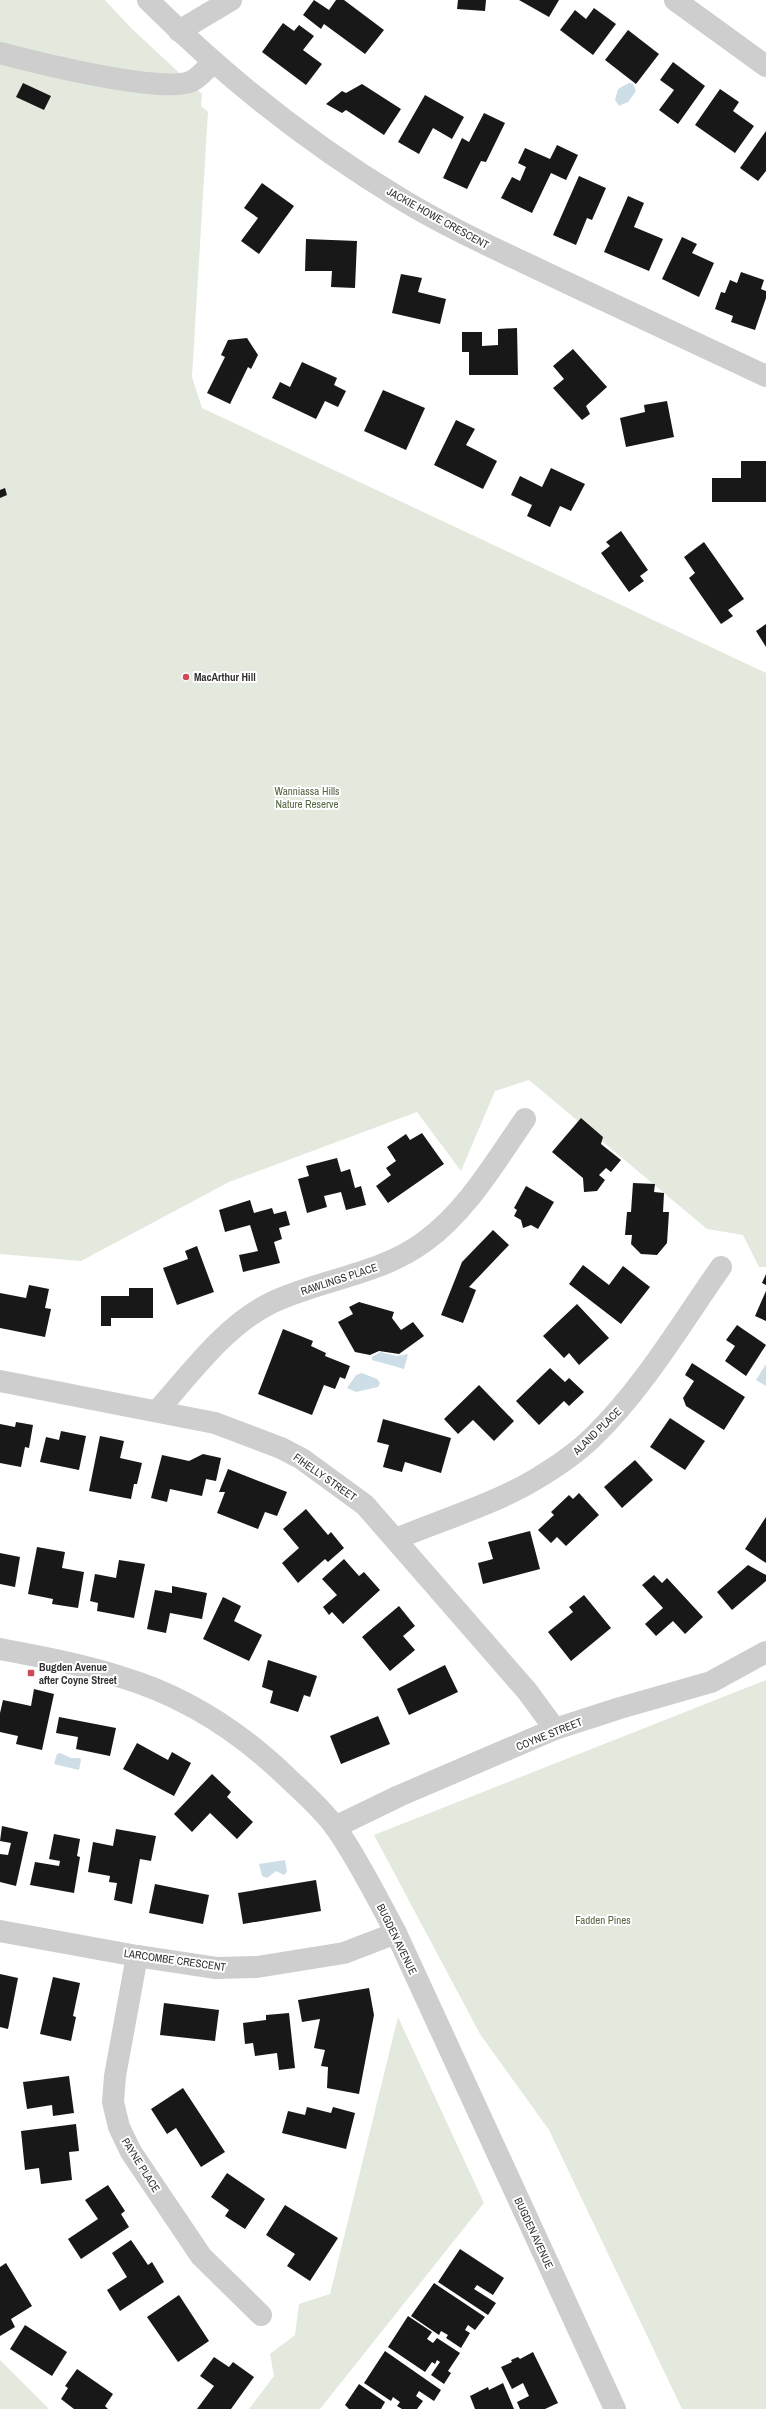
<svg xmlns="http://www.w3.org/2000/svg" width="766" height="2409" font-family="'Archivo Narrow',sans-serif">
<rect width="100%" height="100%" fill="#fff"/>
<!-- green -->
<g fill="#e4e9de">
<polygon points="0,0 105,0 130,27 202,94 201,106 208,112 192,377 202,408 766,673 766,1267 759,1267 743,1235 707,1229 529,1080 495,1091 461,1171 417,1112 229,1182 81,1261 0,1254"/>
<polygon points="766,1680 766,2409 682,2409 549,2130 480,2034 374,1835"/>
<polygon points="398,2017 484,2203 320,2409 249,2409 274,2376 270,2354 295,2335 299,2304 330,2294"/>
<polygon points="0,2360 49,2409 0,2409"/>
</g>
<!-- water -->
<g fill="#cddee7">
<polygon points="629,83 633,84 636,91 628,102 619,106 615,100 618,89"/>
<polygon points="380,1352 397,1356 408,1354 404,1369 372,1360 372,1357"/>
<polygon points="766,1364 766,1386 756,1380"/>
<polygon points="362,1373 377,1379 380,1383 378,1387 356,1392 347,1388 356,1375"/>
<polygon points="60,1753 71,1758 80,1758 81,1760 79,1770 54,1764 57,1754"/>
<polygon points="285,1860 287,1872 284,1875 276,1871 267,1878 262,1876 259,1864"/>
</g>
<!-- building -->
<g fill="#181818">
<polygon points="314,0 329,10 336,0 344,0 384,30 365,54 324,24 321,29 303,15"/>
<polygon points="458,0 486,0 485,11 457,9"/>
<polygon points="519,0 559,0 549,17"/>
<polygon points="594,8 616,24 593,55 560,30 575,10 586,19"/>
<polygon points="283,23 294,31 299,25 314,36 303,50 322,64 306,85 262,52"/>
<polygon points="628,30 659,54 636,84 605,60"/>
<polygon points="673,62 705,86 678,124 659,110 674,90 660,80"/>
<polygon points="23,83 51,96 44,110 16,97"/>
<polygon points="362,84 401,109 384,135 346,110 342,113 326,104 342,91 346,93"/>
<polygon points="720,89 739,102 733,111 754,126 735,153 695,125"/>
<polygon points="425,95 464,117 452,139 433,128 419,154 398,142"/>
<polygon points="484,113 505,123 486,162 481,161 467,189 443,178 462,138 469,142"/>
<polygon points="766,131 766,171 758,181 740,168"/>
<polygon points="557,145 578,155 566,180 551,173 532,213 501,198 512,177 520,181 526,167 518,163 525,148 550,159"/>
<polygon points="579,176 606,188 592,220 587,218 576,245 553,235"/>
<polygon points="262,183 294,206 259,254 241,241 258,218 244,208"/>
<polygon points="628,196 644,203 634,227 663,239 649,271 604,252"/>
<polygon points="682,237 697,244 692,253 714,263 699,297 662,279"/>
<polygon points="306,239 357,241 355,288 331,287 332,271 305,271"/>
<polygon points="741,272 764,280 761,289 766,291 766,298 755,330 731,322 733,316 715,309 721,292 725,293 730,280 737,283"/>
<polygon points="401,274 422,278 418,292 446,299 440,324 392,313"/>
<polygon points="517,328 518,375 469,375 469,352 462,352 462,332 482,332 482,346 498,345 498,329"/>
<polygon points="247,338 258,355 251,369 248,367 230,404 207,393 225,357 221,355 228,340"/>
<polygon points="573,349 607,387 586,406 590,414 582,420 553,388 564,379 553,366"/>
<polygon points="302,362 337,378 334,385 346,391 338,407 325,401 316,419 272,398 280,382 290,387"/>
<polygon points="383,390 425,408 406,450 364,431"/>
<polygon points="667,401 674,437 626,447 620,418 645,412 644,405"/>
<polygon points="456,420 475,429 466,445 497,461 483,489 434,465"/>
<polygon points="741,461 766,461 766,502 712,502 712,478 741,478"/>
<polygon points="551,468 585,484 571,511 560,506 550,527 527,516 532,505 511,495 520,476 542,487"/>
<polygon points="5,488 7,495 0,498 0,490"/>
<polygon points="621,531 648,570 640,576 644,581 629,592 601,553 610,546 606,542"/>
<polygon points="704,542 744,599 728,610 733,616 721,624 689,578 695,573 684,557"/>
<polygon points="766,624 766,647 756,631"/>
<polygon points="581,1118 603,1137 601,1144 621,1160 611,1172 606,1168 599,1175 605,1180 597,1191 584,1192 583,1178 552,1152"/>
<polygon points="422,1133 444,1164 388,1203 376,1186 391,1175 386,1168 396,1161 387,1147 406,1134 410,1140"/>
<polygon points="337,1158 341,1172 350,1169 355,1188 361,1186 366,1205 346,1210 341,1192 324,1196 327,1207 307,1213 298,1179 309,1176 306,1166"/>
<polygon points="633,1183 655,1184 654,1192 664,1193 663,1212 669,1212 667,1243 657,1255 641,1254 631,1244 632,1235 625,1235 627,1212 631,1212"/>
<polygon points="526,1186 554,1202 538,1229 531,1225 523,1228 521,1220 514,1216 517,1210 514,1208"/>
<polygon points="250,1200 254,1213 272,1208 274,1214 286,1211 290,1225 279,1228 282,1239 274,1242 280,1263 243,1272 239,1255 258,1251 250,1225 225,1232 219,1210"/>
<polygon points="493,1230 509,1245 469,1287 476,1290 463,1323 441,1315 462,1262"/>
<polygon points="197,1246 214,1292 177,1305 163,1268 188,1259 185,1251"/>
<polygon points="583,1265 609,1285 623,1266 650,1287 621,1324 569,1284"/>
<polygon points="766,1274 766,1285 762,1283"/>
<polygon points="29,1285 49,1289 45,1308 51,1309 45,1337 0,1328 0,1293 26,1298"/>
<polygon points="129,1288 153,1288 153,1318 111,1318 111,1326 101,1326 101,1296 129,1296"/>
<polygon points="766,1291 766,1321 755,1316"/>
<polygon points="359,1302 394,1312 392,1318 401,1330 413,1322 424,1336 399,1354 379,1351 370,1355 355,1352 338,1322 353,1314 349,1307"/>
<polygon points="577,1304 609,1338 579,1365 569,1353 564,1358 543,1336"/>
<polygon points="737,1325 766,1345 746,1376 725,1361 735,1346 726,1340"/>
<polygon points="283,1329 313,1341 311,1346 326,1353 325,1356 350,1366 345,1379 340,1377 335,1389 324,1385 312,1415 258,1394"/>
<polygon points="692,1363 745,1397 724,1430 686,1406 683,1398 694,1381 685,1375"/>
<polygon points="550,1368 565,1382 569,1378 584,1392 569,1406 564,1401 539,1425 516,1401"/>
<polygon points="479,1385 514,1421 494,1441 473,1420 458,1434 444,1419"/>
<polygon points="670,1418 705,1441 685,1470 650,1447"/>
<polygon points="383,1419 451,1438 441,1473 405,1462 402,1472 383,1467 389,1445 377,1442"/>
<polygon points="16,1422 33,1425 29,1448 25,1447 21,1467 0,1463 0,1424 15,1427"/>
<polygon points="61,1431 86,1436 79,1470 40,1462 46,1437 59,1440"/>
<polygon points="100,1436 124,1441 120,1458 142,1463 137,1484 134,1484 131,1499 89,1491"/>
<polygon points="203,1454 221,1458 216,1481 206,1479 202,1496 170,1489 167,1502 151,1498 162,1455 189,1461"/>
<polygon points="635,1460 653,1480 622,1508 604,1487"/>
<polygon points="228,1469 287,1492 277,1516 265,1512 258,1529 217,1513 225,1492 219,1492"/>
<polygon points="579,1493 599,1515 566,1546 557,1537 551,1543 538,1530 554,1515 551,1512 569,1495 573,1499"/>
<polygon points="306,1509 328,1535 331,1532 344,1548 328,1562 325,1559 298,1583 282,1563 299,1548 283,1529"/>
<polygon points="766,1517 766,1563 745,1549"/>
<polygon points="530,1531 540,1569 483,1584 478,1563 493,1559 488,1542"/>
<polygon points="37,1547 65,1552 62,1568 84,1572 78,1608 52,1604 53,1599 28,1594"/>
<polygon points="0,1553 20,1557 15,1587 0,1584"/>
<polygon points="344,1559 359,1576 364,1572 380,1590 343,1624 332,1612 329,1615 323,1607 337,1595 322,1579"/>
<polygon points="119,1560 145,1564 134,1618 97,1611 98,1603 90,1601 95,1574 116,1578"/>
<polygon points="748,1565 766,1575 766,1581 732,1610 717,1592"/>
<polygon points="654,1575 662,1583 667,1578 703,1617 685,1634 673,1621 656,1636 645,1624 663,1608 642,1585"/>
<polygon points="172,1586 207,1593 202,1619 170,1613 166,1633 147,1629 155,1590 172,1593"/>
<polygon points="584,1595 611,1628 571,1661 548,1632 573,1612 569,1607"/>
<polygon points="223,1597 241,1606 234,1621 262,1635 249,1661 203,1639"/>
<polygon points="399,1606 415,1626 403,1636 415,1650 390,1671 362,1637"/>
<polygon points="268,1660 317,1676 310,1697 304,1695 298,1712 270,1703 273,1691 262,1687"/>
<polygon points="445,1665 458,1692 409,1715 397,1689"/>
<polygon points="34,1689 54,1694 42,1750 16,1744 18,1736 0,1732 0,1713 3,1700 31,1706"/>
<polygon points="378,1716 390,1744 341,1764 330,1736"/>
<polygon points="59,1717 116,1728 110,1756 76,1749 78,1737 56,1733"/>
<polygon points="137,1743 168,1760 172,1752 191,1763 174,1796 123,1769"/>
<polygon points="212,1774 231,1792 227,1797 253,1822 237,1839 210,1813 192,1832 174,1814"/>
<polygon points="2,1826 28,1832 16,1886 0,1882 0,1854 8,1855 11,1843 0,1841"/>
<polygon points="116,1829 156,1836 151,1861 140,1859 132,1904 114,1900 117,1883 109,1882 110,1876 88,1872 93,1842 113,1846"/>
<polygon points="54,1834 80,1839 77,1856 80,1857 74,1893 30,1885 35,1862 59,1866 60,1861 49,1859"/>
<polygon points="316,1880 321,1911 243,1924 238,1893"/>
<polygon points="155,1884 209,1895 203,1924 149,1913"/>
<polygon points="0,1974 18,1978 8,2029 0,2027"/>
<polygon points="53,1977 80,1983 73,2016 76,2017 71,2041 40,2034"/>
<polygon points="369,1988 374,2015 359,2094 327,2088 328,2067 321,2066 325,2050 314,2048 320,2019 302,2022 298,2000"/>
<polygon points="164,2003 219,2010 215,2041 160,2035"/>
<polygon points="289,2013 295,2068 279,2070 277,2053 255,2056 253,2043 245,2044 243,2023 266,2020 266,2015"/>
<polygon points="69,2076 74,2113 53,2116 52,2105 27,2109 23,2082"/>
<polygon points="183,2088 225,2152 201,2167 176,2128 167,2134 151,2109"/>
<polygon points="307,2107 331,2113 333,2107 355,2113 346,2149 282,2133 288,2111 305,2115"/>
<polygon points="76,2124 79,2151 69,2152 72,2180 41,2184 39,2168 25,2170 21,2131"/>
<polygon points="227,2173 265,2199 245,2229 225,2216 229,2210 211,2197"/>
<polygon points="108,2185 125,2211 121,2214 129,2227 81,2259 68,2239 98,2219 85,2200"/>
<polygon points="285,2205 338,2238 310,2281 287,2266 295,2254 266,2235"/>
<polygon points="131,2240 148,2265 152,2262 164,2282 120,2311 107,2290 127,2277 112,2253"/>
<polygon points="460,2249 504,2278 493,2295 477,2285 474,2289 496,2303 488,2315 438,2282"/>
<polygon points="6,2263 32,2306 11,2319 15,2327 0,2336 0,2267"/>
<polygon points="434,2283 485,2317 475,2330 468,2325 465,2330 470,2333 461,2348 446,2338 448,2335 441,2331 439,2335 411,2316"/>
<polygon points="179,2295 209,2341 178,2362 147,2317"/>
<polygon points="408,2316 432,2332 427,2339 433,2343 437,2338 460,2353 448,2371 451,2373 444,2384 431,2375 440,2362 437,2360 435,2364 432,2362 425,2372 388,2347"/>
<polygon points="25,2325 67,2352 52,2376 10,2349"/>
<polygon points="385,2351 441,2390 434,2401 419,2391 416,2396 423,2401 417,2409 402,2409 397,2406 400,2402 393,2397 391,2401 364,2383"/>
<polygon points="533,2352 558,2403 545,2409 520,2409 517,2402 529,2396 523,2383 512,2389 501,2367 512,2362 511,2360 518,2357 520,2359"/>
<polygon points="214,2357 229,2367 233,2362 254,2377 231,2409 197,2409 214,2386 200,2376"/>
<polygon points="77,2369 113,2394 105,2406 108,2409 74,2409 61,2399 68,2388 65,2386"/>
<polygon points="503,2383 514,2409 475,2409 470,2396 488,2387 489,2390"/>
<polygon points="359,2384 385,2402 381,2409 349,2409 345,2405"/>
</g>
<g fill="none" stroke-linecap="round" stroke-linejoin="round">
<!-- minor -->
<g stroke="#cecece" stroke-width="22">
<path d="M148 0C224 76 308 143 401 199 452 230 507 254 561 280 629 312 698 344 766 376"/>
<polyline points="675,0 766,66"/>
<polyline points="179,31 231,0"/>
<path d="M0 53C34 62 165 95 192 81 200 77 207 68 213 62"/>
<polyline points="0,1381 215,1423 281,1448 302,1459 365,1505 527,1691 555,1729"/>
<path d="M157 1411C191 1373 226 1324 273 1302 322 1279 379 1275 424 1242 467 1211 495 1162 525 1119"/>
<path d="M396 1539C439 1521 497 1503 536 1479 556 1467 577 1453 594 1436 644 1387 681 1324 721 1267"/>
<path d="M0 1649C41 1657 81 1664 121 1677 185 1696 243 1734 290 1780 306 1795 323 1810 336 1828 359 1861 377 1898 396 1933L615 2409"/>
<polyline points="335,1827 399,1796 555,1729 620,1708 711,1682 766,1652"/>
<polyline points="0,1931 137,1956 216,1968 257,1967 344,1953 396,1933"/>
<polyline points="137,1956 115,2076 113,2102 119,2127 131,2152 201,2256 261,2315"/>
</g>
</g>
<!-- markers -->
<g fill="#d04b59" stroke="#fff" stroke-width="1.5">
<circle cx="186" cy="677" r="4"/>
<rect x="27" y="1669" width="8" height="8" rx="2"/>
</g>
<g text-anchor="middle" dominant-baseline="central" stroke-width="4" stroke-linejoin="round" paint-order="stroke">
<!-- street labels -->
<g font-size="11" fill="#313131" stroke="#fff">
<text transform="translate(438 218) rotate(29)">JACKIE HOWE CRESCENT</text>
<text transform="translate(339 1279) rotate(-18)">RAWLINGS PLACE</text>
<text transform="translate(597 1431) rotate(-44)">ALAND PLACE</text>
<text transform="translate(325 1477) rotate(35)">FIHELLY STREET</text>
<text transform="translate(549 1734) rotate(-22)">COYNE STREET</text>
<text transform="translate(397 1939) rotate(64)">BUGDEN AVENUE</text>
<text transform="translate(175 1960) rotate(8)">LARCOMBE CRESCENT</text>
<text transform="translate(141 2165) rotate(58)">PAYNE PLACE</text>
<text transform="translate(534 2233) rotate(65)">BUGDEN AVENUE</text>
</g>
<!-- poi labels -->
<g font-size="11" font-weight="bold" fill="#313131" stroke="#fff" text-anchor="start">
<text x="194" y="677">MacArthur Hill</text>
<text x="39" y="1667">Bugden Avenue<tspan x="39" dy="13">after Coyne Street</tspan></text>
</g>
<!-- park labels -->
<g font-size="11" fill="#556743" stroke="#fff">
<text x="307" y="791">Wanniassa Hills<tspan x="307" dy="13">Nature Reserve</tspan></text>
<text x="603" y="1920">Fadden Pines</text>
</g>
</g>
</svg>
